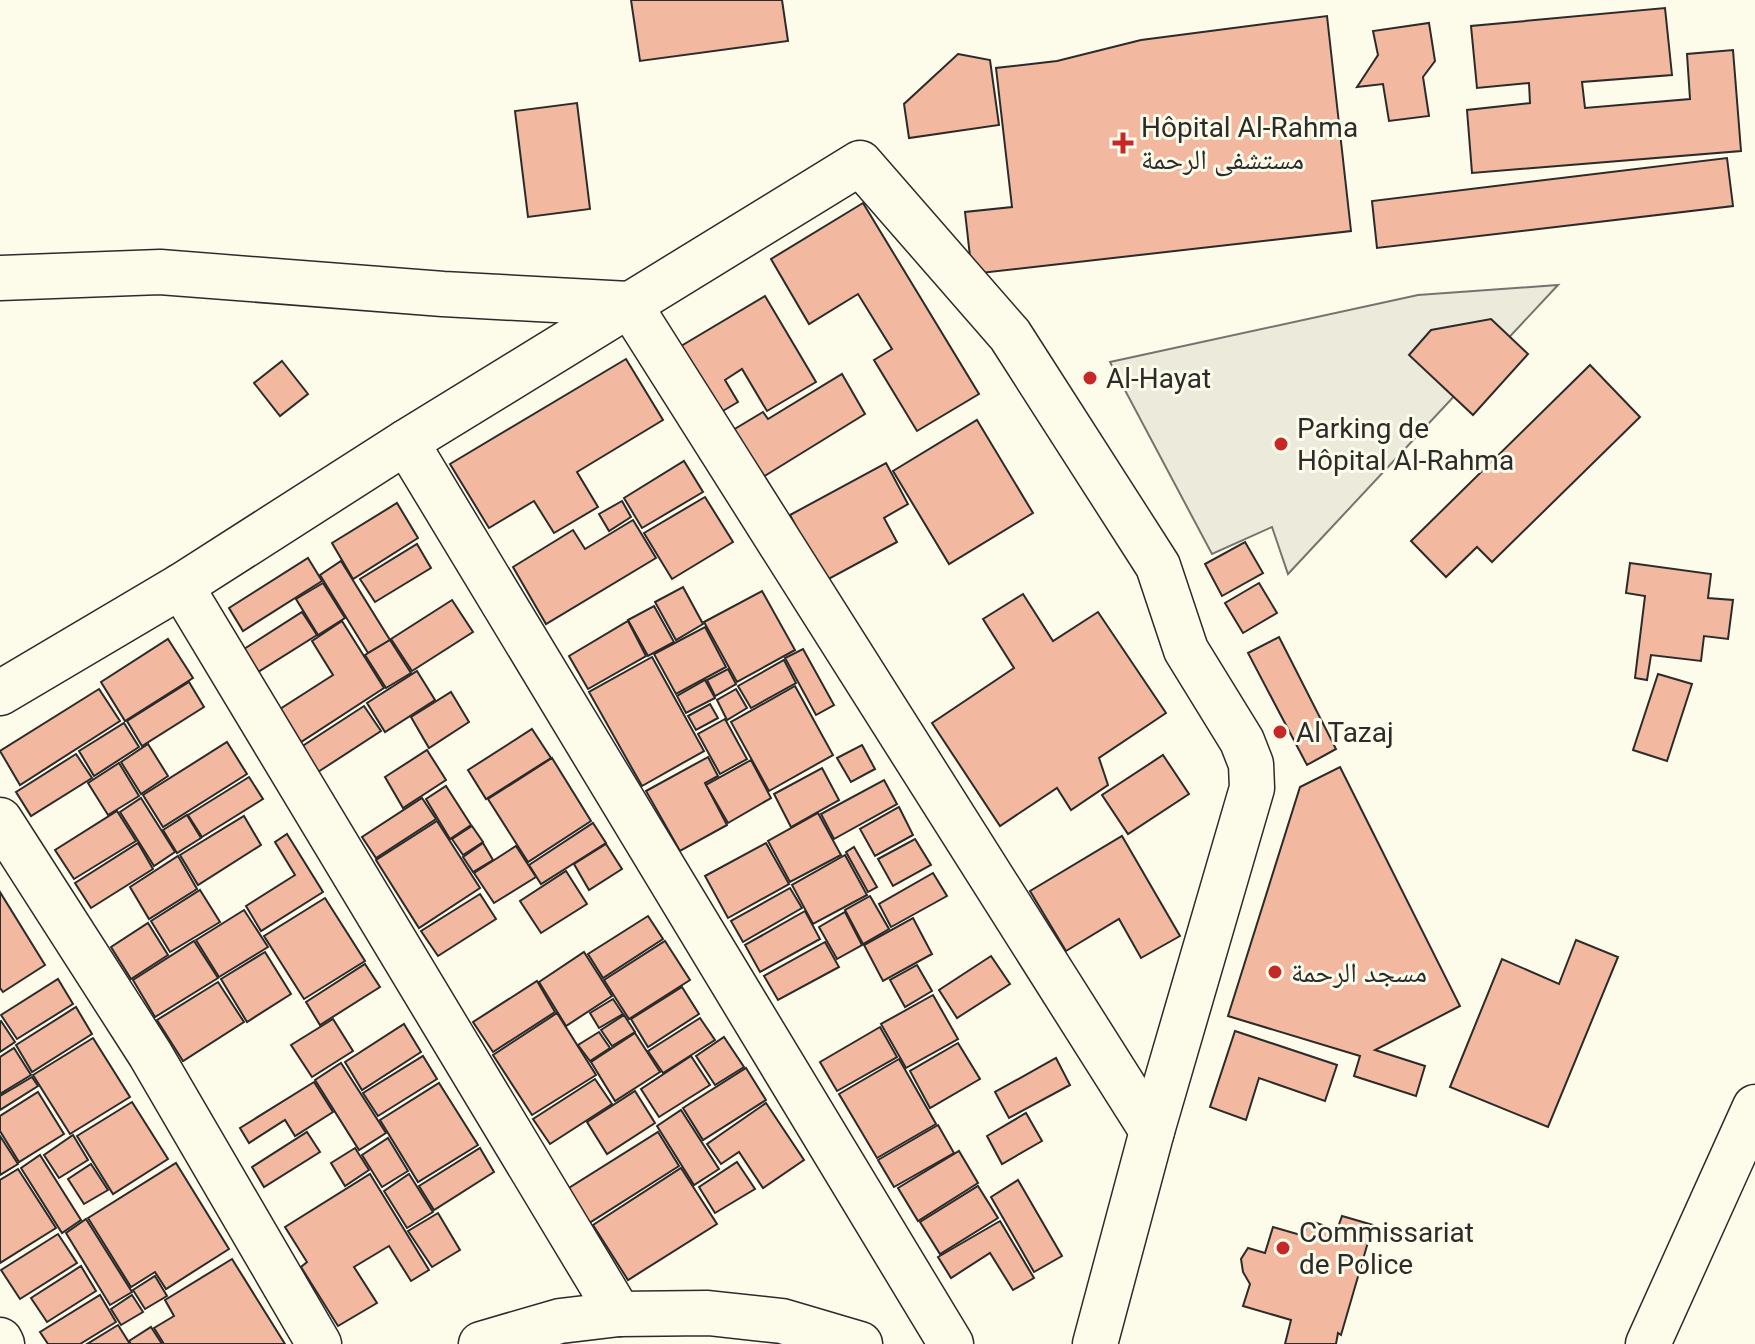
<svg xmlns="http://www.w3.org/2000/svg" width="1755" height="1344" font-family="Roboto,'Noto Naskh Arabic',sans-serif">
<rect width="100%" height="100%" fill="#fdfbea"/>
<!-- parking -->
<polygon fill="#eceadb" stroke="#74746e" stroke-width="2" points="1558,285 1288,574 1272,527 1212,554 1110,362 1418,295"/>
<!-- building -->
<g fill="#f2b8a0" stroke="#2b2b2b" stroke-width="2">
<polygon points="631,0 782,0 788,41 640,61"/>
<polygon points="1665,8 1672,75 1582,82 1585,108 1690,99 1687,54 1733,50 1741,151 1472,173 1467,110 1530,103 1529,83 1477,88 1471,26"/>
<polygon points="1327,16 1351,231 972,274 965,212 1012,207 996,68 1057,61 1141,40"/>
<polygon points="1429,23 1435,61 1423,77 1429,116 1389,121 1383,84 1357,87 1378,55 1373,31"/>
<polygon points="958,54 990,60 999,125 909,138 904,104"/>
<polygon points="577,103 590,209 528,217 515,111"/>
<polygon points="1727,158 1733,206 1377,248 1372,201"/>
<polygon points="863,203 979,394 917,431 874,360 892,349 858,294 809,324 771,259"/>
<polygon points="765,296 816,382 767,411 742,369 725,380 738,402 716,415 676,349"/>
<polygon points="1491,319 1528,354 1473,415 1409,355 1431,330"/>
<polygon points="626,359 663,420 577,472 598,507 554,533 534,501 489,528 450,464"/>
<polygon points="282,361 308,394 280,416 254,383"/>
<polygon points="1590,365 1640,417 1492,562 1477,547 1446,577 1411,541"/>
<polygon points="842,374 865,414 763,477 733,430 763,412 768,419"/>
<polygon points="977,420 1033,513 949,564 893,471"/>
<polygon points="684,461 703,492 642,528 624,498"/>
<polygon points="886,463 908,504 884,518 897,542 825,581 790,515"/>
<polygon points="705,497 733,542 672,579 644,533"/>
<polygon points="622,501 631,517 609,531 599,514"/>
<polygon points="397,503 418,538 353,579 332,543"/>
<polygon points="633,520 656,558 546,624 513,567 573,530 585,549"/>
<polygon points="1245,542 1263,573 1222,596 1205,564"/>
<polygon points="417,544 431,568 375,602 360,579"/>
<polygon points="308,558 322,581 243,631 229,608"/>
<polygon points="341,561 390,640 368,653 320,575"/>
<polygon points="1630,563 1711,574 1708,598 1733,600 1728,639 1704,636 1701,661 1651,655 1647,680 1635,678 1645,596 1626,593"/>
<polygon points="323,583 345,618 318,635 296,599"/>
<polygon points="1259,583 1277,613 1243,633 1225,603"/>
<polygon points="683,587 703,624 676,640 655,602"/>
<polygon points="762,591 795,650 737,682 704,622"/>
<polygon points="1023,594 1053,641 1098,612 1166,713 1099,758 1108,785 1071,810 1057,788 1000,826 932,723 1014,668 983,619"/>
<polygon points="452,600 473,632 412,671 391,639"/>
<polygon points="654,606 674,642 648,656 628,620"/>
<polygon points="302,612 317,635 258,672 244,649"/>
<polygon points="342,621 384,688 301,742 280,709 333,675 312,641"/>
<polygon points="628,621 646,656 588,689 569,656"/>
<polygon points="705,627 726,667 676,694 654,654"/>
<polygon points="1279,637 1336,749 1307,765 1248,653"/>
<polygon points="168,639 193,678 125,721 101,682"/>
<polygon points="390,640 411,673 386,688 365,655"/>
<polygon points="803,649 834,705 816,715 785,658"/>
<polygon points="652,657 704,751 642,786 589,692"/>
<polygon points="784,660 796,683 751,708 738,686"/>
<polygon points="728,669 736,684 715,696 707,680"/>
<polygon points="417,671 435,700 385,732 367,703"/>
<polygon points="1658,674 1692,684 1667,761 1633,750"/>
<polygon points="705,680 715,698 686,713 677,696"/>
<polygon points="189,682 204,707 142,746 127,721"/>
<polygon points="795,686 833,755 769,791 731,722"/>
<polygon points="99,689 120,721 20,785 0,751"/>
<polygon points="736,689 747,708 727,720 717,700"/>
<polygon points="451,692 469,722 429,748 411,717"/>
<polygon points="710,704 718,718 696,730 688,716"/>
<polygon points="364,706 381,731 318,772 301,747"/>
<polygon points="725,719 747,759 720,774 698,734"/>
<polygon points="124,723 139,747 94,776 79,751"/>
<polygon points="532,729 551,758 486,799 468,770"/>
<polygon points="227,742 247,774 163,827 143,795"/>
<polygon points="148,744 168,776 141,794 121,762"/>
<polygon points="862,745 875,769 851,782 837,758"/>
<polygon points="427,750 446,780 403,808 385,777"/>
<polygon points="76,754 92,778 31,816 16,792"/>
<polygon points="1163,755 1189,794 1128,834 1102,795"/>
<polygon points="708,757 718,776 705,783 727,825 680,851 646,791"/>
<polygon points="552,758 591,821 528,862 488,799"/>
<polygon points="751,760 771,798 728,823 706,785"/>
<polygon points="119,763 139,796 108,815 88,783"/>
<polygon points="1340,767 1460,1006 1375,1050 1425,1066 1416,1096 1354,1076 1360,1056 1228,1016 1300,787"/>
<polygon points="822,768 839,800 791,827 774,794"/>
<polygon points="249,777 263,799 202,837 188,815"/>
<polygon points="884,780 897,804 834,839 821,814"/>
<polygon points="446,786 471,825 450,839 426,799"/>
<polygon points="141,798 175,852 154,866 120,812"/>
<polygon points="422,798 436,819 376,858 362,837"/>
<polygon points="899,807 913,835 875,856 860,829"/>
<polygon points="117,811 136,841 74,879 55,850"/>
<polygon points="818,813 841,855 790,882 768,841"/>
<polygon points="187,815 201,838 177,853 163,830"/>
<polygon points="244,816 261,845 198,885 180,855"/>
<polygon points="437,821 480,888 419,928 376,860"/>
<polygon points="593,823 606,843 541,884 529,865"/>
<polygon points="472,826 483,842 463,855 452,839"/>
<polygon points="287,834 323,892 261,931 246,906 295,875 275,842"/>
<polygon points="1122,836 1180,936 1141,958 1119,919 1066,951 1030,891"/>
<polygon points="915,839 931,865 893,886 878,859"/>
<polygon points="138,843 153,869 91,908 75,883"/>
<polygon points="483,843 493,860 473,872 463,857"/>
<polygon points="766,843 789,884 728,918 705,876"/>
<polygon points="606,844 622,869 589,890 574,864"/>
<polygon points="516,846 536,877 494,903 474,873"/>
<polygon points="854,847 877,887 868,892 846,852"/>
<polygon points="845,855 867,895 813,924 792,885"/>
<polygon points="178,856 197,889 149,919 130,887"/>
<polygon points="566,871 587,904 541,933 520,901"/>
<polygon points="933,873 947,896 891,927 879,904"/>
<polygon points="790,888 802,908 743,942 731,921"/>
<polygon points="200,890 220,922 170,952 151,921"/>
<polygon points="0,892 45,965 3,992 0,988"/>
<polygon points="480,894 496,919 438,956 421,931"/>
<polygon points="870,896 889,929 863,944 845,910"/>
<polygon points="325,898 365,961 304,999 264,936"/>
<polygon points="244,910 268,947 219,977 196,940"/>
<polygon points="805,911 820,939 760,972 745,945"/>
<polygon points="845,912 862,945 837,959 819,927"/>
<polygon points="648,916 663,939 603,978 588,954"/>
<polygon points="913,918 932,954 883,981 864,945"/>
<polygon points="148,923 168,955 131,979 111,947"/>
<polygon points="1576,940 1618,957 1548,1127 1450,1087 1502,959 1559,984"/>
<polygon points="194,941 218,978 155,1017 133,980"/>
<polygon points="665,941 690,980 629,1019 604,980"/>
<polygon points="825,942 839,967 778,1000 764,976"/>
<polygon points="265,952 291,994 247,1022 221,979"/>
<polygon points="584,952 612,996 566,1026 539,982"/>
<polygon points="991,956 1010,984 957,1018 939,990"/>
<polygon points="365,964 380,987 320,1025 306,1002"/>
<polygon points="917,965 932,991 905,1007 890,980"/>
<polygon points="58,979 73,1004 17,1039 1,1015"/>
<polygon points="537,981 555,1012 493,1052 473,1022"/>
<polygon points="218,982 244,1022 183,1061 157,1020"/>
<polygon points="682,987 699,1014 648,1047 631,1019"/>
<polygon points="933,995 958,1039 906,1068 881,1024"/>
<polygon points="613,999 623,1014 599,1028 590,1013"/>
<polygon points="76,1007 92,1034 32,1072 16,1045"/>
<polygon points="557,1013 596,1075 532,1115 493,1055"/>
<polygon points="624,1015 635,1032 612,1046 601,1030"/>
<polygon points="700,1018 715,1040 663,1073 648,1051"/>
<polygon points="333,1019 353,1051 312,1077 291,1045"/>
<polygon points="1,1021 15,1042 0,1052 0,1022"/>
<polygon points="404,1024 421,1052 362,1090 345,1062"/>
<polygon points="880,1027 897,1057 837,1091 820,1062"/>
<polygon points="1235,1031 1337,1065 1325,1101 1259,1078 1246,1120 1210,1107"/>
<polygon points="599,1032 610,1048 590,1061 578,1045"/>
<polygon points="635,1033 660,1072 615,1101 591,1062"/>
<polygon points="724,1037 744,1067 715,1085 696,1056"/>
<polygon points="93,1038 130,1097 70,1134 33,1075"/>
<polygon points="958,1043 980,1079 930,1108 910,1071"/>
<polygon points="14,1048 31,1075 0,1094 0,1057"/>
<polygon points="423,1056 437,1079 378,1116 363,1093"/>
<polygon points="691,1056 710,1085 659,1117 641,1089"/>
<polygon points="1056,1058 1070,1085 1009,1118 995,1092"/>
<polygon points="899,1059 936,1124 877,1158 839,1094"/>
<polygon points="341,1063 386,1133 359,1150 315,1080"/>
<polygon points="746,1068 766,1100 703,1140 683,1108"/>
<polygon points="32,1077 38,1086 0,1110 0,1096"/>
<polygon points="595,1079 612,1104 550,1144 533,1119"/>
<polygon points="314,1082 333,1112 295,1136 285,1120 249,1143 240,1128"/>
<polygon points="439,1083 478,1145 418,1182 380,1120"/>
<polygon points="635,1091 655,1123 607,1154 587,1122"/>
<polygon points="38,1092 64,1134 19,1162 0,1131 0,1116"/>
<polygon points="132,1102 168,1159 113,1194 77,1136"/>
<polygon points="766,1103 804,1160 763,1188 739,1152 721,1164 707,1144"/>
<polygon points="681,1110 719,1169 694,1185 657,1126"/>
<polygon points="1026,1113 1042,1141 1002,1164 987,1136"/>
<polygon points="938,1125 954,1153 894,1187 878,1160"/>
<polygon points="307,1132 320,1152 264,1187 252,1167"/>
<polygon points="658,1132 679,1166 586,1225 564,1191"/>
<polygon points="73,1135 88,1160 59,1178 44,1155"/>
<polygon points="0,1136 18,1164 0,1175"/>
<polygon points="388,1138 408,1171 382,1187 362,1155"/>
<polygon points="355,1148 369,1170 345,1186 331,1163"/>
<polygon points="480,1148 494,1172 434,1210 419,1186"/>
<polygon points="959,1151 978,1183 918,1221 898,1188"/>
<polygon points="40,1155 81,1220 62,1233 21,1168"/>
<polygon points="737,1162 755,1189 715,1213 699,1187"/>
<polygon points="176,1163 229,1249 166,1289 155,1272 131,1287 88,1218"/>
<polygon points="91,1164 108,1190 84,1204 68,1179"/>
<polygon points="681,1168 717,1224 628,1280 593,1225"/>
<polygon points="18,1169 56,1228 0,1263 0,1180"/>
<polygon points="370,1174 429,1270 411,1281 389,1246 354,1267 377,1303 338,1326 301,1267 307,1262 285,1227"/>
<polygon points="409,1174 433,1212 407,1228 384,1191"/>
<polygon points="1018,1180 1062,1256 1034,1272 991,1197"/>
<polygon points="978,1186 998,1218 940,1254 920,1222"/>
<polygon points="438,1213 460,1250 432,1267 408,1231"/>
<polygon points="1342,1216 1373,1225 1341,1335 1338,1333 1336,1344 1285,1344 1291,1320 1243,1306 1250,1284 1243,1272 1241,1259 1248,1248 1265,1253 1273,1227 1304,1236 1308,1220 1337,1230"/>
<polygon points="86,1219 132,1292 110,1305 66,1233"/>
<polygon points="1000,1221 1034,1278 1013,1290 990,1253 951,1278 938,1257"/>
<polygon points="58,1234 77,1263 20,1299 1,1270"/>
<polygon points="232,1259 285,1344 164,1344 154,1328 174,1316 165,1300"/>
<polygon points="81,1266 96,1291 47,1322 31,1298"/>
<polygon points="155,1276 167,1296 145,1309 133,1290"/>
<polygon points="100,1295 116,1322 80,1344 48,1344 40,1332"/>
<polygon points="132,1295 143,1312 121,1325 111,1309"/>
<polygon points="118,1325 130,1344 87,1344"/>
<polygon points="151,1327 162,1344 131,1344 129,1341"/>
</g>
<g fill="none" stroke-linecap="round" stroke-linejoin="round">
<defs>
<g id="street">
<polyline points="0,278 160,272 443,294 629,304 1152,1131"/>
<polyline points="406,442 951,1344"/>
<polyline points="181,586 619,1314"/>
<polyline points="0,693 181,586 406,442 860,163 1010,335 1158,566 1186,650 1242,741 1251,764 1252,788 1152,1131 1095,1344"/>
<polyline points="0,820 150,1054 319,1344"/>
<polyline points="0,1340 2,1344"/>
</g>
<g id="secondary">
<polyline points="481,1344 560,1321 619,1314 708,1313 782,1321 860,1344"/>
<polyline points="1648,1344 1755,1107"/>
</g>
</defs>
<!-- street casing -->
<use href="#street" stroke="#2b2b2b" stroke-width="47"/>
<!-- secondary casing -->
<use href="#secondary" stroke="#2b2b2b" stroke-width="47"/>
<!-- street -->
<use href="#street" stroke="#fdfbea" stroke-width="44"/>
<!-- secondary -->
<use href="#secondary" stroke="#fdfbea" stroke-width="44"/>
</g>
<!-- markers -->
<g fill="#c62828" stroke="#fdfbea" stroke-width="3">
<path d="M1119 131h8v8h8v8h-8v8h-8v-8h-8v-8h8z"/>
<circle cx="1090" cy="378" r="8"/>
<circle cx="1281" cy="444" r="8"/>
<circle cx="1280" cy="732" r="8"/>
<circle cx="1275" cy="972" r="8"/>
<circle cx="1283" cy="1248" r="8"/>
</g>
<g text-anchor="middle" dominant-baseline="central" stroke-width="6" stroke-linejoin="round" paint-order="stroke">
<!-- poi labels -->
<g font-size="28" fill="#2b2b2b" stroke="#fdfbea" text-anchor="start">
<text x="1141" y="127">Hôpital Al-Rahma<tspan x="1141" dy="32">مستشفى الرحمة</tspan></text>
<text x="1106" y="378">Al-Hayat</text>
<text x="1297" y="428">Parking de<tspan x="1297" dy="32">Hôpital Al-Rahma</tspan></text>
<text x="1296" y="732">Al Tazaj</text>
<text x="1291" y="972">مسجد الرحمة</text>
<text x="1299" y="1232">Commissariat<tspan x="1299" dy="32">de Police</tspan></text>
</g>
</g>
</svg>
